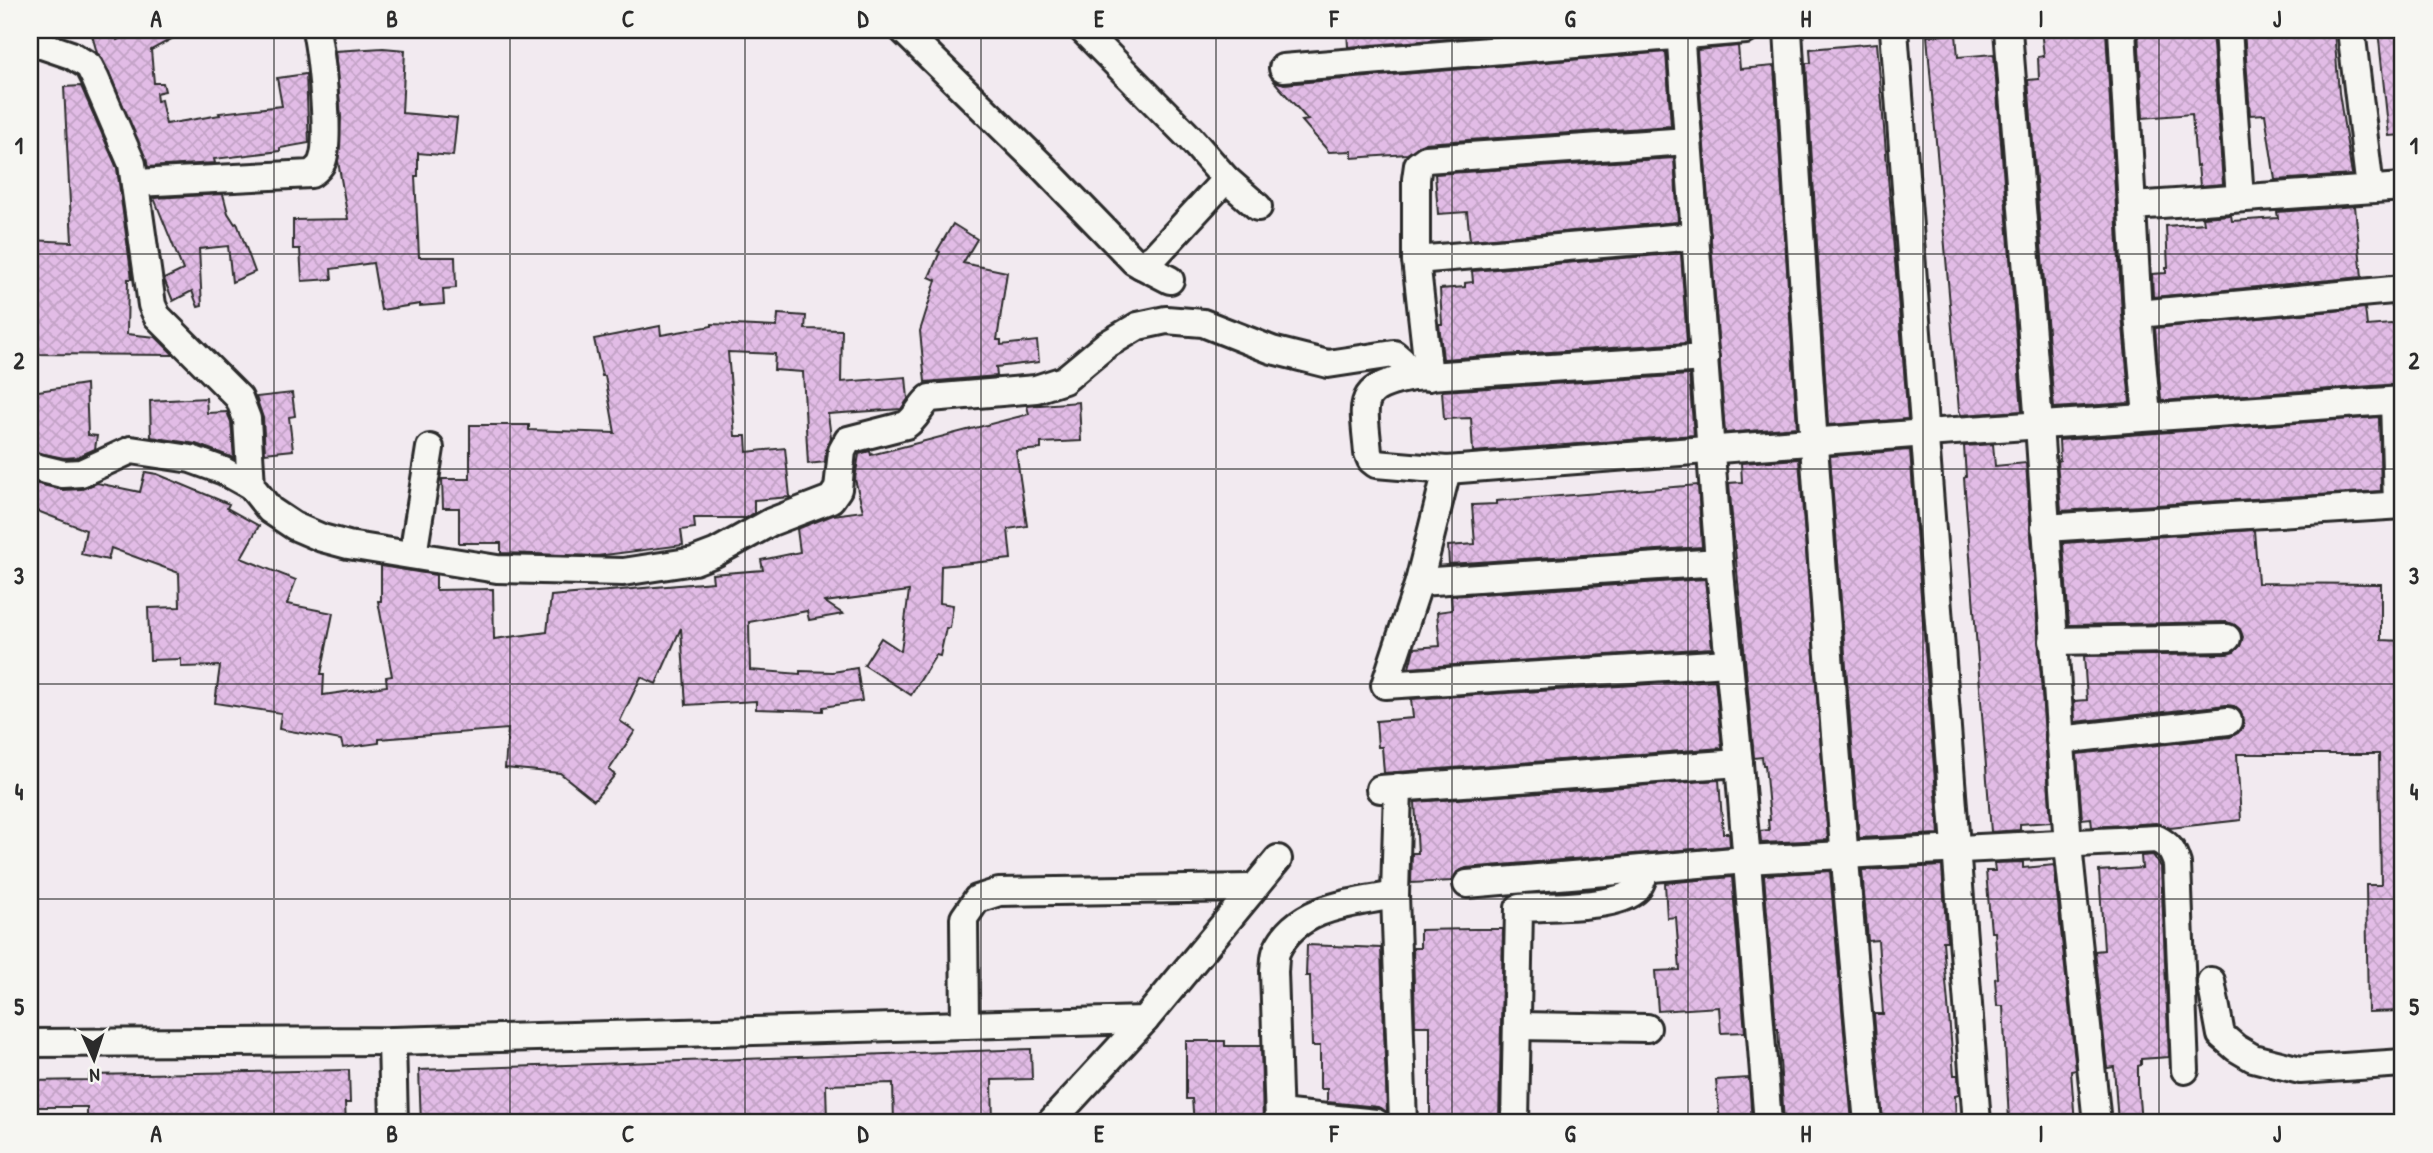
<svg xmlns="http://www.w3.org/2000/svg" width="2433" height="1153" font-family="'Patrick Hand',sans-serif">
<defs>
<pattern id="building-cross-hatch" width="8" height="8" patternUnits="userSpaceOnUse" patternTransform="scale(1.75)"><rect width="8" height="8" fill="#e2bce6"/><path d="M0 0l8 8M0 8l8-8" fill="none" stroke="#c2a2c5"/></pattern>
</defs>
<rect width="100%" height="100%" fill="#f2eaf0"/>
<filter id="ink" filterUnits="userSpaceOnUse"><feTurbulence type="fractalNoise" baseFrequency=".0143" numOctaves="2"/><feDisplacementMap in="SourceGraphic" scale="14" xChannelSelector="R" yChannelSelector="G"/><feConvolveMatrix kernelMatrix="1 2 1 2 8 2 1 2 1" color-interpolation-filters="sRGB"/></filter>
<g filter="url(#ink)">
<!-- building -->
<g fill="url(#building-cross-hatch)" stroke="#2b2b2b" stroke-width="2">
<polygon points="107,30 114,30 117,40 137,30 188,30 151,50 154,83 163,83 165,91 156,93 157,101 161,100 166,124 220,115 219,113 282,106 277,78 306,74 309,143 280,148 280,151 214,159 215,163 148,167 109,72 97,53 92,35"/>
<polygon points="1347,30 1557,30 1348,47"/>
<polygon points="2041,30 2071,30 2071,33 2106,31 2122,315 2130,403 2054,408 2028,80 2039,79 2038,57 2044,56"/>
<polygon points="2138,30 2212,30 2223,184 2200,186 2198,165 2196,166 2192,114 2143,118"/>
<polygon points="2244,30 2334,30 2339,93 2352,175 2275,180 2265,114 2250,115"/>
<polygon points="2378,30 2403,30 2403,135 2389,136"/>
<polygon points="1956,34 1958,57 1994,54 2022,411 1961,415 1959,410 1927,36"/>
<polygon points="1877,43 1908,419 1828,425 1806,63 1811,63 1810,49"/>
<polygon points="1738,46 1740,69 1774,66 1797,427 1725,433 1697,50"/>
<polygon points="383,48 405,50 402,113 457,118 453,156 418,153 418,176 415,176 419,257 455,257 456,288 443,289 444,304 420,306 420,304 381,310 373,263 331,269 332,279 302,281 300,249 293,249 293,220 348,219 338,161 341,117 335,51"/>
<polygon points="1666,52 1671,126 1425,143 1407,154 1352,158 1352,151 1329,152 1302,121 1308,120 1273,80 1284,84"/>
<polygon points="81,86 117,168 132,279 128,279 127,334 156,337 174,355 30,354 30,240 72,242 64,87"/>
<polygon points="1674,158 1678,222 1470,240 1467,212 1438,214 1435,174"/>
<polygon points="223,194 228,213 235,224 237,223 255,272 232,282 228,246 199,249 202,306 198,307 192,291 173,301 164,279 183,270 154,198"/>
<polygon points="2355,206 2362,277 2153,297 2152,274 2166,273 2166,268 2168,268 2166,226 2204,223 2203,217 2231,215 2232,221 2278,218 2277,212"/>
<polygon points="953,224 977,239 963,263 1007,272 997,340 1001,340 1001,345 1037,341 1039,362 996,367 997,376 925,382 920,331 936,280 929,277 940,252 937,251"/>
<polygon points="1681,253 1687,343 1443,359 1439,324 1442,324 1440,289 1465,287 1465,283 1473,282 1472,271"/>
<polygon points="2365,308 2367,326 2403,323 2403,347 2397,347 2400,384 2161,401 2155,328"/>
<polygon points="778,314 806,316 805,329 842,330 841,382 906,377 908,399 901,409 828,414 831,438 826,449 825,462 808,464 803,372 774,370 775,354 728,352 735,436 746,436 747,452 785,448 790,497 754,500 754,513 746,518 694,518 695,528 681,530 683,545 597,556 501,553 501,543 459,543 459,508 443,508 442,479 470,479 470,425 529,425 529,430 615,433 605,376 602,376 594,339 660,326 661,335 712,326 712,324 777,327"/>
<polygon points="1689,375 1694,435 1473,452 1471,418 1444,419 1442,391"/>
<polygon points="86,384 88,435 97,436 95,449 77,457 64,458 30,451 30,434 37,434 31,392"/>
<polygon points="292,393 295,416 289,417 293,450 265,453 263,418 256,397"/>
<polygon points="206,398 207,413 227,412 231,422 234,458 196,444 151,437 150,401"/>
<polygon points="1079,402 1081,441 1041,443 1041,449 1016,451 1027,526 1008,529 1011,559 941,566 940,603 953,605 950,628 946,628 940,656 936,655 911,695 864,665 881,638 901,651 909,591 825,602 843,614 809,620 807,611 749,622 750,670 800,674 800,671 833,672 857,668 862,701 823,707 823,711 756,709 756,701 686,705 681,628 656,684 641,677 620,721 635,731 609,770 615,775 594,800 560,773 505,768 508,729 379,739 379,743 343,748 341,740 279,729 281,713 215,703 220,666 181,667 181,659 150,660 148,608 180,607 179,573 111,548 108,560 81,554 86,530 30,508 30,482 63,490 82,489 97,483 140,492 145,472 157,474 229,504 227,508 259,526 241,558 296,580 287,604 333,613 321,674 324,674 323,695 387,686 386,677 392,676 378,601 381,601 381,566 436,575 436,590 493,589 494,639 547,632 551,596 713,582 712,574 763,570 761,560 800,552 797,529 833,515 863,511 855,479 859,454 870,451 871,455 1029,414 1027,406"/>
<polygon points="2379,417 2381,491 2061,511 2057,461 2060,460 2059,440"/>
<polygon points="1993,444 1995,466 2026,463 2051,822 2020,824 2020,830 1991,832 1964,478 1966,477 1964,446"/>
<polygon points="1910,450 1939,834 1859,838 1830,456"/>
<polygon points="1799,459 1828,840 1761,843 1760,831 1769,830 1768,820 1770,820 1765,765 1763,765 1762,757 1754,758 1729,483 1742,482 1741,463"/>
<polygon points="1698,485 1702,547 1449,564 1448,546 1475,544 1472,505 1496,504 1496,501"/>
<polygon points="2254,530 2258,583 2381,584 2381,640 2403,641 2403,1011 2368,1012 2366,885 2381,885 2379,754 2237,754 2241,820 2170,828 2156,823 2092,827 2091,818 2082,819 2077,754 2230,737 2238,733 2243,727 2244,720 2240,711 2234,706 2226,705 2075,722 2074,701 2087,700 2084,656 2227,654 2234,652 2240,646 2243,637 2240,629 2235,625 2227,622 2069,625 2063,543"/>
<polygon points="1705,579 1712,648 1409,668 1414,648 1440,646 1437,612 1452,610 1451,596"/>
<polygon points="1715,680 1722,748 1384,773 1382,747 1378,747 1376,721 1413,718 1411,699"/>
<polygon points="1719,780 1723,833 1729,833 1730,846 1466,868 1457,872 1452,881 1411,883 1412,853 1418,853 1415,802"/>
<polygon points="2153,855 2161,867 2169,1057 2141,1059 2141,1065 2138,1066 2138,1086 2141,1123 2118,1123 2114,1067 2107,1068 2095,951 2104,950 2099,871 2142,868 2141,856"/>
<polygon points="2023,862 2023,868 2054,865 2076,1070 2071,1071 2075,1123 2044,1123 2044,1118 2009,1121 2003,1006 1997,1006 1995,979 1998,978 1995,932 1991,932 1986,871 1995,871 1994,863"/>
<polygon points="1942,866 1947,941 1943,941 1946,981 1954,1075 1958,1075 1959,1095 1955,1096 1956,1121 1883,1123 1874,1014 1883,1014 1878,940 1868,941 1862,870"/>
<polygon points="1830,871 1852,1123 1830,1123 1830,1120 1784,1123 1778,1029 1776,1029 1764,875"/>
<polygon points="1732,877 1745,1032 1721,1033 1719,1007 1658,1011 1655,971 1680,970 1676,917 1667,918 1665,883"/>
<polygon points="1473,929 1503,929 1499,1123 1430,1123 1430,1026 1415,1026 1413,948 1420,948 1420,930"/>
<polygon points="1307,945 1381,948 1387,1112 1378,1107 1327,1102 1327,1089 1320,1089 1320,1046 1312,1046 1310,976 1306,976"/>
<polygon points="1186,1041 1225,1041 1225,1046 1261,1046 1263,1123 1194,1123 1192,1099 1186,1099"/>
<polygon points="1031,1049 1032,1079 992,1080 993,1122 894,1123 893,1083 826,1085 827,1121 777,1123 421,1123 419,1070"/>
<polygon points="349,1070 350,1103 345,1103 346,1123 87,1123 87,1107 30,1107 30,1081 89,1080 89,1075"/>
<polygon points="1749,1078 1752,1123 1720,1123 1716,1080"/>
</g>
<g fill="none" stroke-linecap="round" stroke-linejoin="round">
<defs>
<g id="minor">
<polyline points="903,30 1042,166 1134,261 1141,265 1154,257 1226,179"/>
<polyline points="1083,30 1190,138 1226,179 1258,207"/>
<polyline points="1680,30 1719,562 1739,763 1768,1123"/>
<path d="M1788 30C1809 395 1834 759 1868 1123"/>
<polyline points="1894,30 1977,1123"/>
<polyline points="2008,30 2039,425 2068,845 2097,1123"/>
<polyline points="2122,30 2138,314 2147,417"/>
<polyline points="2228,30 2240,198"/>
<polyline points="2351,30 2370,189"/>
<polyline points="30,41 71,55 89,66 95,78 132,164 152,305 157,316 239,398 247,419 251,486"/>
<polyline points="1283,68 1746,30"/>
<path d="M136 183 311 174C315 171 320 167 322 162 331 141 321 55 316 30"/>
<polyline points="2133,206 2403,187"/>
<polyline points="1416,260 1696,236"/>
<polyline points="1141,265 1170,280"/>
<polyline points="2138,314 2403,289"/>
<path d="M1705 358 1413 377C1354 388 1364 402 1368 453L1371 460 1376 464 1447 470 1926 433 2403 400"/>
<polyline points="1429,377 1416,260 1416,179 1418,165 1426,159 1688,141"/>
<polyline points="2394,401 2397,505"/>
<path d="M30 466 63 474 81 473 131 450 191 459 224 471 251 486 270 510 294 526 322 538 348 545 497 569 623 572 694 561 715 553 771 522 831 499 838 489 842 451 848 440 906 425C917 418 920 406 930 398L1036 389 1064 380 1106 345 1138 326 1166 320 1203 323 1272 350 1328 364 1394 354 1402 361 1413 377"/>
<polyline points="1447,470 1419,582 1385,685 1728,663"/>
<polyline points="2045,528 2403,505"/>
<polyline points="413,555 430,448"/>
<polyline points="1419,582 1719,562"/>
<polyline points="2053,641 2227,638"/>
<polyline points="2060,740 2228,721"/>
<polyline points="1398,787 1395,895 1403,1123"/>
<polyline points="1380,789 1739,763"/>
<path d="M1467 884 1746 860 2157 839C2169 845 2173 851 2177 864L2185 1070"/>
<polyline points="2211,981 2221,1035 2236,1048 2253,1058 2300,1070 2403,1063"/>
<polyline points="965,1025 964,918 977,899 999,892 1252,888"/>
<polyline points="1517,1026 1647,1028"/>
<polyline points="392,1041 394,1123"/>
<polyline points="30,1043 392,1041 1145,1020"/>
<polyline points="1279,1113 1376,1123"/>
<polyline points="1050,1123 1145,1020 1278,859"/>
<path d="M1279 1123 1274 971C1275 965 1274 956 1277 950 1297 906 1354 903 1395 895"/>
<path d="M1515 1123 1519 908C1547 906 1618 909 1637 889 1641 884 1644 875 1646 869"/>
</g>
</defs>
<!-- minor casing -->
<use href="#minor" stroke="#2b2b2b" stroke-width="32"/>
<!-- minor -->
<use href="#minor" stroke="#f6f6f2" stroke-width="26"/>
</g>
</g>
<!-- grid -->
<path fill="none" stroke="#2b2b2b" stroke-width="2" stroke-opacity="0.55" d="M274 30V1123M510 30V1123M745 30V1123M981 30V1123M1216 30V1123M1452 30V1123M1688 30V1123M1923 30V1123M2159 30V1123M30 254H2403M30 469H2403M30 684H2403M30 899H2403"/>
<!-- margin -->
<rect width="2433" height="1153" fill="none" stroke="#f6f6f2" stroke-width="77"/>
<!-- north arrow -->
<g transform="translate(94 1059) rotate(177)" stroke="#f6f6f2" stroke-width="5" paint-order="stroke">
<path d="M0-5L12 26L0 18L-12 26Z" fill="#2b2b2b"/>
<text y="-10" font-size="19" font-weight="bold" text-anchor="middle" fill="#2b2b2b">N</text>
</g>
<rect x="38" y="38" width="2356" height="1076" fill="none" stroke="#2b2b2b" stroke-width="2.5"/>
<g font-size="23" text-anchor="middle" font-weight="bold" fill="#2b2b2b">
<text x="156" y="27">A</text>
<text x="392" y="27">B</text>
<text x="628" y="27">C</text>
<text x="863" y="27">D</text>
<text x="1099" y="27">E</text>
<text x="1334" y="27">F</text>
<text x="1570" y="27">G</text>
<text x="1806" y="27">H</text>
<text x="2041" y="27">I</text>
<text x="2277" y="27">J</text>
<text x="19" y="154">1</text>
<text x="2414" y="154">1</text>
<text x="19" y="369">2</text>
<text x="2414" y="369">2</text>
<text x="19" y="584">3</text>
<text x="2414" y="584">3</text>
<text x="19" y="800">4</text>
<text x="2414" y="800">4</text>
<text x="19" y="1015">5</text>
<text x="2414" y="1015">5</text>
<text x="156" y="1142">A</text>
<text x="392" y="1142">B</text>
<text x="628" y="1142">C</text>
<text x="863" y="1142">D</text>
<text x="1099" y="1142">E</text>
<text x="1334" y="1142">F</text>
<text x="1570" y="1142">G</text>
<text x="1806" y="1142">H</text>
<text x="2041" y="1142">I</text>
<text x="2277" y="1142">J</text>
</g>
</svg>
